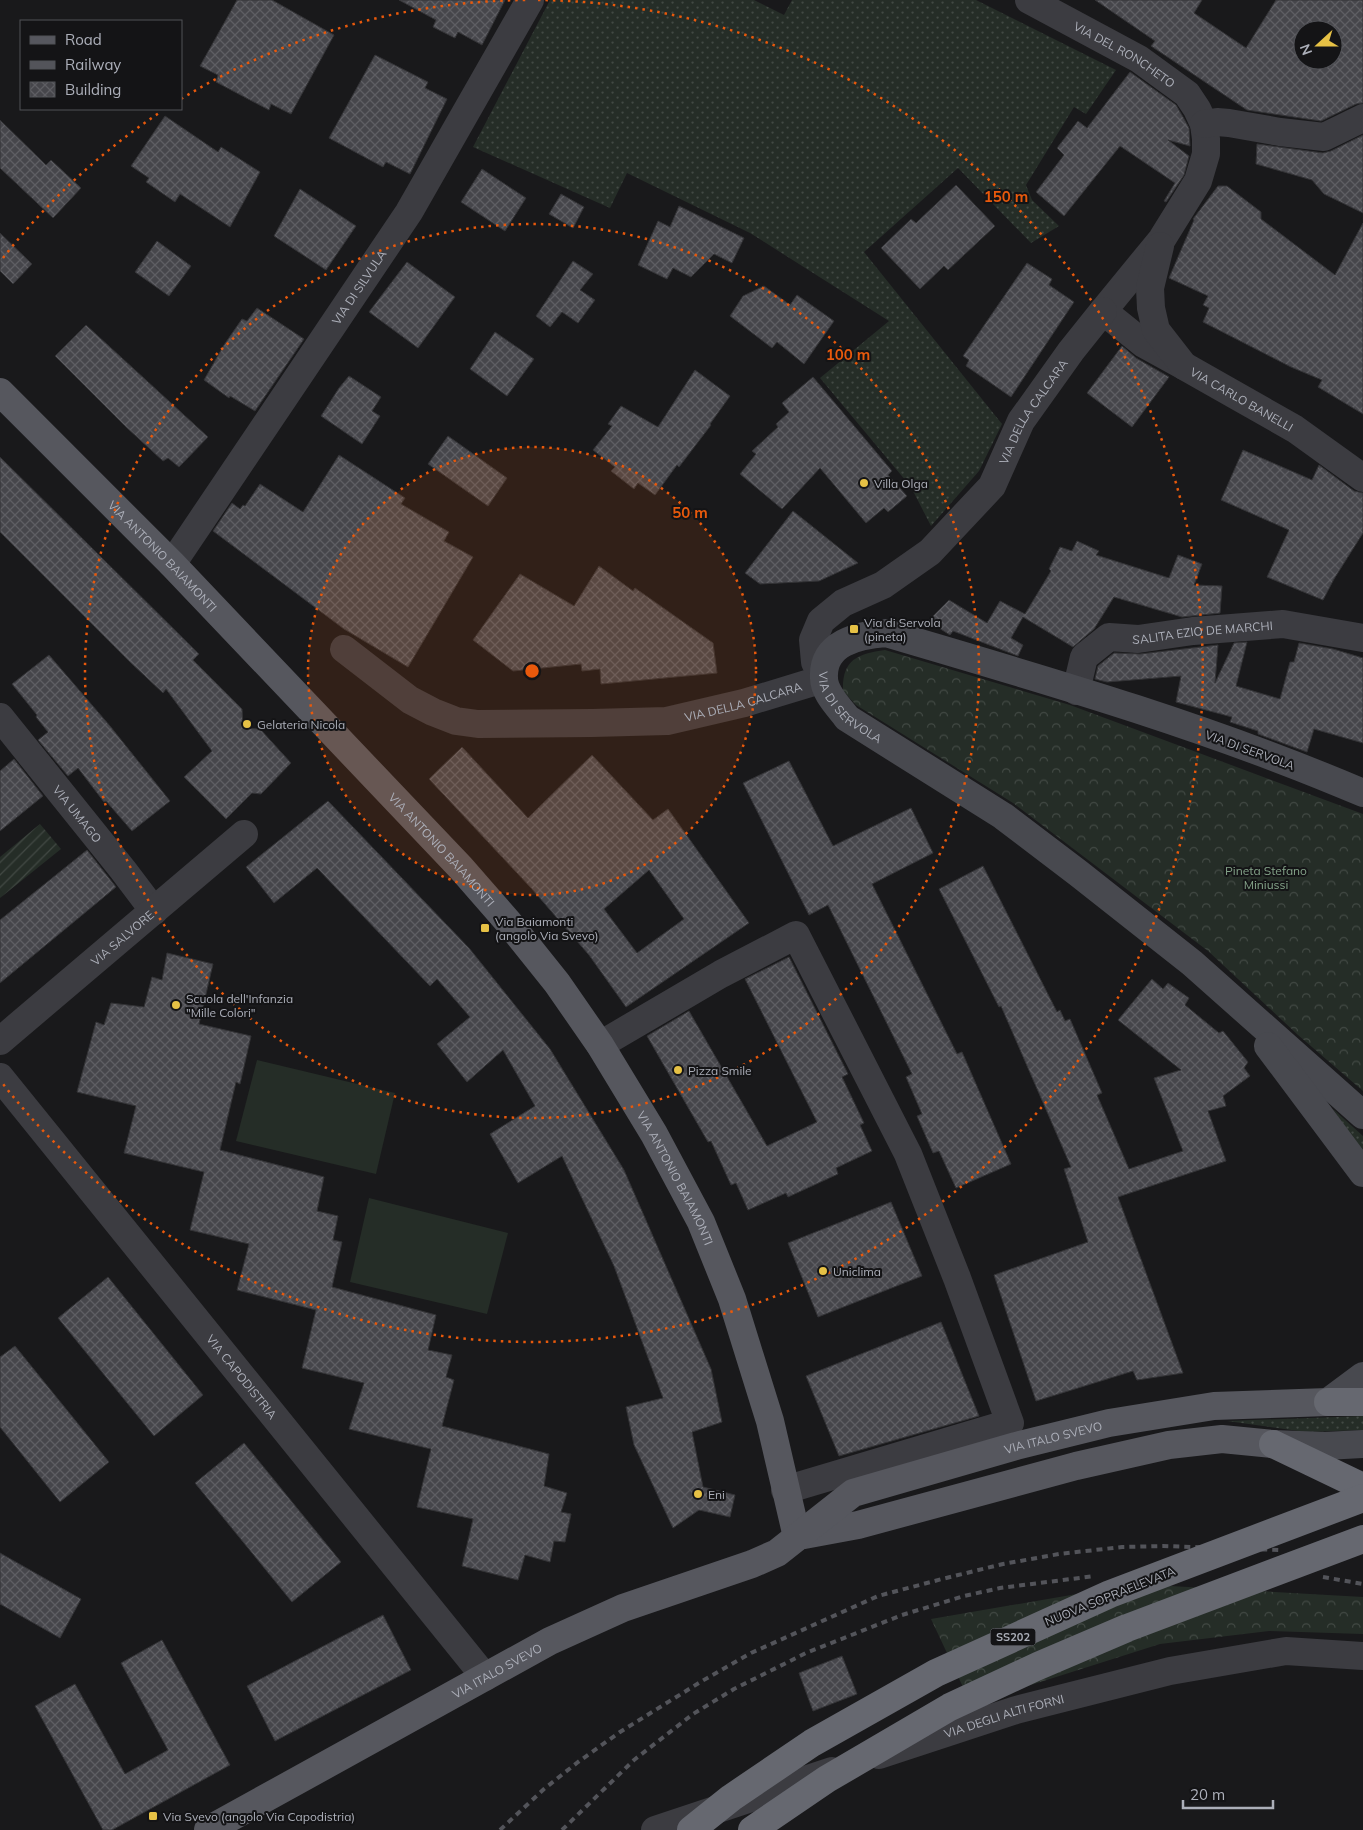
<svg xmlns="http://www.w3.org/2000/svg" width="1363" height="1830" font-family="Mulish,sans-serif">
<defs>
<pattern id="grass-dots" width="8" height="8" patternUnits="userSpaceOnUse" patternTransform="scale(1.25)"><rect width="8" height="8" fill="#252d27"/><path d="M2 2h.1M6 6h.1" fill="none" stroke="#424944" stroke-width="1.8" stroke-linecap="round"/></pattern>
<pattern id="forest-crowns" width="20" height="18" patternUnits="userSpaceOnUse" patternTransform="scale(1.25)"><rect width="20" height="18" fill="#252d27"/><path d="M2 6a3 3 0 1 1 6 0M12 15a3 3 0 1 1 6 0" fill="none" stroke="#424944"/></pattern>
<pattern id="garden-furrows" width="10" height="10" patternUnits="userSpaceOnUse" patternTransform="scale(1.25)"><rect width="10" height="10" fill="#252d27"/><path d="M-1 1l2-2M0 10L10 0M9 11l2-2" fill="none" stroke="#424944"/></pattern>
<pattern id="building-cross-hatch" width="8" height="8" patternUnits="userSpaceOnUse" patternTransform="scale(1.25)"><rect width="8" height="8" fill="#46464b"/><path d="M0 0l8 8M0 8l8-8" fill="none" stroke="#5e5e63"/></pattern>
</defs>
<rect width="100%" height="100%" fill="#19191b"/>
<!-- grass -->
<g fill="url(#grass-dots)">
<polygon points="550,0 754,0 784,15 792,0 976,0 1116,70 1086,114 1074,107 1026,185 1032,200 1059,226 1031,243 958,168 864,252 1002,424 979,471 931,526 911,487 820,378 889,321 750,233 627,173 610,208 473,147"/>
<polygon points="1333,1109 1363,1136 1363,1154"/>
<polygon points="1363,1416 1363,1430 1306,1432 1227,1421"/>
</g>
<!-- forest -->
<g fill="url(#forest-crowns)">
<path d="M885 650 1070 705 1363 814V1091L1298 1035 1208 951 1013 803 856 705 843 691C842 660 857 654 885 650Z"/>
<polygon points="1135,1584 1363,1597 1363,1634 1269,1631 1160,1644 971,1704 931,1619"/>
</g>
<!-- garden -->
<polygon fill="url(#garden-furrows)" points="40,824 61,849 0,898 0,857"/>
<!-- pitch -->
<g fill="#252d27">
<polygon points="257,1060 395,1093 376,1174 236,1141"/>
<polygon points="369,1198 508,1233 487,1314 350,1282"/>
</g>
<!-- building -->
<g fill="url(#building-cross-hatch)" stroke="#333336" fill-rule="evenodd">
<polygon points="237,0 272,0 334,35 291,114 271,104 269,110 216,82 218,75 200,66"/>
<polygon points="399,0 505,0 482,45 458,32 455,38 433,27 436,20"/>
<path d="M1095 0H1202L1194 13 1246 48 1276 0H1363V103L1356 104 1321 121 1247 110 1151 46 1155 41ZM1303 30H1333V60H1303Z"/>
<polygon points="375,55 428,82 425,88 447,99 410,174 386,162 383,167 329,138"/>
<polygon points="1130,72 1176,105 1183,117 1189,128 1190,146 1168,140 1189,156 1184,175 1166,202 1164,201 1175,183 1120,146 1064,216 1036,192 1064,155 1057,148 1078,121 1087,128"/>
<polygon points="165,116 218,152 221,147 260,172 230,227 180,194 175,202 146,182 149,178 131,166"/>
<polygon points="0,120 46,165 51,160 81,188 53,218 0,168"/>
<polygon points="1363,135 1363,213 1324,194 1312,180 1256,164 1257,144 1323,153 1331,151"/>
<polygon points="482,169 526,198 505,231 461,202"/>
<polygon points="956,185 995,226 948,270 944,266 920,289 881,248 911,219 916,223"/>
<polygon points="1218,186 1227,186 1261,212 1261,219 1335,275 1363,223 1363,414 1318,387 1322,380 1291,367 1203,322 1209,308 1203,305 1208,296 1169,278 1194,220 1193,219"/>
<polygon points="300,189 356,226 326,270 274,236"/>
<polygon points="561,194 584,207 573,228 549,214"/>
<polygon points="679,206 744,238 732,263 714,254 691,277 673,268 667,279 638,265 658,221 670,227"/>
<polygon points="0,233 32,264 13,284 0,271"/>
<polygon points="157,241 191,266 169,296 135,272"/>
<polygon points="573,261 593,274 580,290 595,300 578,323 562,312 550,327 536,316"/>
<polygon points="407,262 455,297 418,348 369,312"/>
<polygon points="1027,263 1052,279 1049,285 1074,302 1011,397 966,366 969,360 963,356"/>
<polygon points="764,286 790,305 797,295 834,321 804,364 777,342 772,348 730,316 743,296"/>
<polygon points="257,308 304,339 255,411 230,396 229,398 204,380 224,345 242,319 247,321"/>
<polygon points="86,325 208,437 179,467 168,458 163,461 125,426 55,356"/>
<polygon points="495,332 534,359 507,396 470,369"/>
<polygon points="1122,346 1136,358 1169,377 1132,427 1087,393"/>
<polygon points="695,370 730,396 710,424 711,425 679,467 677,465 655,495 638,483 634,489 611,471 615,467 593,450 612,426 608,424 621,406 658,427"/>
<polygon points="349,376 381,397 372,411 380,416 362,444 321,416 339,388"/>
<polygon points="813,377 892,471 888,475 907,496 888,512 884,508 866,523 820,468 782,509 740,474 756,454 752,451 778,427 776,424 789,412 782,403"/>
<polygon points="448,436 507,478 488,506 428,464"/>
<polygon points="1243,450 1312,480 1319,465 1354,491 1363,493 1363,533 1334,579 1323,600 1267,577 1289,530 1221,500"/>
<polygon points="339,455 405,498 401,504 449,532 444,541 473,557 408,667 344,629 213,531 232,503 240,509 243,505 245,506 260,484 303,512"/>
<polygon points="0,457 199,654 193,660 242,709 243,728 260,729 291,763 261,794 252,793 226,819 184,777 212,751 166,689 163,693 129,661 0,532"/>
<polygon points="793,511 858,563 819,581 760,584 745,573"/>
<polygon points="1077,541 1099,551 1096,555 1169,578 1178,555 1202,564 1194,585 1222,586 1220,613 1182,617 1114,597 1094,629 1073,647 1023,617 1011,638 1023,645 1018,656 953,631 950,635 928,621 949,600 987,623 1000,601 1025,614 1051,571 1049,569 1060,547 1072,551"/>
<polygon points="599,566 633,591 635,588 713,643 717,673 601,684 600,669 582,671 581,664 513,671 473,640 520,574 574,606"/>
<polygon points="1247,642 1236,686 1280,699 1290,662 1294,662 1299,643 1333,649 1363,658 1363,743 1314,729 1307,752 1258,734 1258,731 1230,722 1232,717 1176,702 1181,676 1107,682 1095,679 1098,666 1114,653 1140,654 1218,645 1215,683 1234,643"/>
<polygon points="49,655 110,726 170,801 132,831 106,801 104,802 78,768 68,776 38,740 48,732 36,717 37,715 12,684"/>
<path d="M462 747 528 818 592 755 653 820 668 809 749 923 626 1007 589 955 532 889 429 779ZM649 870 684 919 637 953 604 909Z"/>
<polygon points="14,759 43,796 0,831 0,771"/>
<polygon points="789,761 833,846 911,808 933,853 872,884 957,1054 962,1052 1011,1164 956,1188 939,1151 933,1153 917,1116 922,1114 906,1077 912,1074 828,905 809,915 743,783"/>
<polygon points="328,801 469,948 550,1049 624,1170 711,1369 722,1422 692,1432 703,1487 735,1495 730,1517 699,1510 673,1528 634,1445 626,1407 663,1398 614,1266 562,1156 518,1183 490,1134 535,1106 503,1050 467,1082 437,1044 470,1017 437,979 430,986 317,868 274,903 246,867"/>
<polygon points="87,850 116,887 0,983 0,920"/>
<polygon points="983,866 1057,1012 1060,1010 1065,1021 1070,1019 1102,1093 1097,1095 1129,1169 1183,1151 1154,1078 1181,1070 1118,1020 1152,979 1163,989 1168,983 1189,998 1185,1005 1219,1033 1223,1031 1248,1062 1244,1068 1250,1076 1223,1096 1226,1106 1208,1111 1226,1161 1118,1197 1183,1373 1137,1380 1133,1371 1036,1401 994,1275 1088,1242 1064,1169 1071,1167 1001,1006 999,1007 939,889"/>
<polygon points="167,953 213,964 199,1024 251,1036 240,1084 236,1082 220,1150 324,1177 317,1211 338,1216 333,1240 342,1242 332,1287 436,1315 428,1350 452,1355 446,1377 454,1380 442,1426 549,1454 544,1486 567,1493 561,1512 571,1514 565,1542 554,1541 550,1562 525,1555 518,1580 462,1566 473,1519 417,1507 431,1449 349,1429 364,1383 302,1368 316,1310 237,1290 249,1244 190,1230 204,1172 124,1153 136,1106 77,1092 96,1022 104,1025 111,1003 144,1007 152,977 162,980"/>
<polygon points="789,957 848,1074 842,1077 864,1123 860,1125 872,1151 836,1168 838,1174 788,1197 786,1193 748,1210 736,1183 731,1185 711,1141 708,1142 647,1036 689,1011 767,1146 817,1122 745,979"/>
<polygon points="891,1202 922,1276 818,1317 788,1243"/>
<polygon points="108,1277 203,1395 154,1436 58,1318"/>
<polygon points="941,1322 979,1416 839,1456 806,1376"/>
<polygon points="15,1346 109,1462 60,1502 0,1427 0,1357"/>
<polygon points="244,1443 341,1562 292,1602 195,1483"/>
<polygon points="0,1553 81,1599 60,1638 0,1604"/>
<polygon points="383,1615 411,1670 275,1741 247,1686"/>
<polygon points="162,1640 230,1765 112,1830 103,1830 35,1706 75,1684 125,1774 168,1750 121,1663"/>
<polygon points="842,1656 857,1694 813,1711 799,1673"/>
</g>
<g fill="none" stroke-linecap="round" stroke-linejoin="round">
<!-- street -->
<g stroke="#3c3c41" stroke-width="28">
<path id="s1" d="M1029 0 1139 59 1187 94 1197 109 1204 124 1206 139V154L1198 181 1162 239 1103 311 1144 344 1184 366"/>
<polyline points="1204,124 1217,122 1229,123 1280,132 1324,137 1363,118"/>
<path id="s2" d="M1160 246 1150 288 1151 308 1156 330 1184 366 1295 429 1363 478"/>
<path id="s3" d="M172 564 409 212 530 0"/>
<path id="s4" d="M344 649 410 700 433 712 456 721 478 724 592 723 667 721 744 703 823 679 815 662 813 640 821 621 843 603 883 585 930 552 992 486 1021 421 1071 351 1103 311"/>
<path id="s5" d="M1076 691 1084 657 1109 637 1138 639 1193 631 1283 624 1363 638"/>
<path id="s6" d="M0 717 123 870 154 911"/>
<path id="s7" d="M0 1041 244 834"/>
<polyline points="600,1045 721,974 796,935 908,1154 957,1278 1010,1423 785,1490"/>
<path id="s8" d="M0 1077 485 1677"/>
<path id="s9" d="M879 1755 1016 1710 1170 1671 1286 1651 1363 1656"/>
<polyline points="655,1830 832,1771"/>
</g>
<!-- secondary -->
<g stroke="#48494f" stroke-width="28">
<path id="s10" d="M1363 793C1209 727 1046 680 886 633 858 635 822 643 824 678 824 693 839 707 847 718L1003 816 1078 873 1192 963 1363 1115"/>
<polyline points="1268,1046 1363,1173"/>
<polyline points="1328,1402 1363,1376"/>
<polyline points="1273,1444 1325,1446 1363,1444"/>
</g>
<!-- primary -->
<g stroke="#56575e" stroke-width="28">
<path id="s11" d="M0 392 172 564 461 868 509 923 557 983 600 1045 654 1134 701 1222 732 1299 770 1421 797 1537"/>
<polyline points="804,1535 858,1525 1076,1466 1169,1445 1222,1439 1273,1444"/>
<path id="s12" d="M208 1830 550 1641 623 1608 752 1564 777 1553 853 1493 1016 1446 1109 1423 1214 1406 1328 1402"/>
</g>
<!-- highway -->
<g stroke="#666870" stroke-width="28">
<polyline points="1328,1402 1363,1402"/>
<polyline points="1273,1444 1363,1487"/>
</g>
<!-- rail -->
<g stroke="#53545a" stroke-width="4" stroke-dasharray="6 5" stroke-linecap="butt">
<polyline points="1323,1577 1363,1584"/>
<polyline points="500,1830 544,1789 578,1762 620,1732 702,1681 751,1653 878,1596 942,1579 1003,1564 1059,1554 1122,1547 1163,1546 1279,1550"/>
<polyline points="562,1830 634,1760 693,1714 734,1689 806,1653 902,1615 964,1596 1000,1588 1095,1576"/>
</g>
<!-- highway-bridge -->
<g stroke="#666870" stroke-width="28">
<polyline points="691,1830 731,1798 812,1743 936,1673 1110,1594 1363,1498"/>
<polyline points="752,1830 827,1779 950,1707 1038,1666 1127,1628 1363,1539"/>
</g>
</g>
<!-- distance rings -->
<circle cx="532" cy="671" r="224" fill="#e8590c" fill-opacity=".12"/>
<g fill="none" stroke="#e8590c" stroke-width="2.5" stroke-dasharray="2.5 5">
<circle cx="532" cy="671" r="224"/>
<circle cx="532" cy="671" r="447"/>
<path d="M3 258A671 671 0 0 1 162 111M181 99A671 671 0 0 1 526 0M538 0A671 671 0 1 1 3 1084"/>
</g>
<!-- markers -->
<g fill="#e6c145" stroke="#141416" stroke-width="2">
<circle cx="864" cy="483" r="5"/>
<rect x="849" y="624" width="10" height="10" rx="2.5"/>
<circle cx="247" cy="724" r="5"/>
<rect x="480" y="923" width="10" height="10" rx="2.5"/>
<circle cx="176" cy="1005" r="5"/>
<circle cx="678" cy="1070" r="5"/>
<circle cx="823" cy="1271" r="5"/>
<circle cx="698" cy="1494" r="5"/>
<rect x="148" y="1811" width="10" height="10" rx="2.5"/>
</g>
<g text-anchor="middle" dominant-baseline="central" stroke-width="4" stroke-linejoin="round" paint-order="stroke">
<!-- shield labels -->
<rect fill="#141416" stroke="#7e8088" stroke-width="1" x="990.5" y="1628.5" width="45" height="17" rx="4"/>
<g font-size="11" font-weight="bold" fill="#acafb9">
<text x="1013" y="1637">SS202</text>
</g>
<!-- street labels -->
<g font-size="12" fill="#acafb9" stroke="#141416">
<text stroke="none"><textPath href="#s1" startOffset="110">VIA DEL RONCHETO</textPath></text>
<text stroke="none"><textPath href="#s3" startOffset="334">VIA DI SILVULA</textPath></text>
<text stroke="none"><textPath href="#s2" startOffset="198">VIA CARLO BANELLI</textPath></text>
<text stroke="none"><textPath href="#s4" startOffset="874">VIA DELLA CALCARA</textPath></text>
<text stroke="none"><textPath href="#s11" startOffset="231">VIA ANTONIO BAIAMONTI</textPath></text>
<text stroke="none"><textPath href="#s5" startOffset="161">SALITA EZIO DE MARCHI</textPath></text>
<text stroke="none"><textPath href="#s4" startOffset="424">VIA DELLA CALCARA</textPath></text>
<text stroke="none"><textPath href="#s10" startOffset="630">VIA DI SERVOLA</textPath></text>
<text transform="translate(1250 750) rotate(20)">VIA DI SERVOLA</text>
<text stroke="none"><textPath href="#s6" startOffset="124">VIA UMAGO</textPath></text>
<text stroke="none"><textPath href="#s11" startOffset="636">VIA ANTONIO BAIAMONTI</textPath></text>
<text stroke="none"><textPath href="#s7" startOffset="160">VIA SALVORE</textPath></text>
<text stroke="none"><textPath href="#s11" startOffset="1041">VIA ANTONIO BAIAMONTI</textPath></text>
<text stroke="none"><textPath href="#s8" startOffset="385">VIA CAPODISTRIA</textPath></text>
<text stroke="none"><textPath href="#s12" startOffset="939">VIA ITALO SVEVO</textPath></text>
<text transform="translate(1110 1596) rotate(-22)">NUOVA SOPRAELEVATA</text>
<text stroke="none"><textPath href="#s12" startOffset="330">VIA ITALO SVEVO</textPath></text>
<text stroke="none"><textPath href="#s9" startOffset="131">VIA DEGLI ALTI FORNI</textPath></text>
</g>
<!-- poi labels -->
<g font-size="12" fill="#acafb9" stroke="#141416" text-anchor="start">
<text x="874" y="483">Villa Olga</text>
<text x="864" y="622">Via di Servola<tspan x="864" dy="14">(pineta)</tspan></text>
<text x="257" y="724">Gelateria Nicola</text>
<text x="495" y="921">Via Baiamonti<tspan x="495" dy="14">(angolo Via Svevo)</tspan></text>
<text x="186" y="998">Scuola dell'Infanzia<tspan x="186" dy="14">"Mille Colori"</tspan></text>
<text x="688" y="1070">Pizza Smile</text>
<text x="833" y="1271">Uniclima</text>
<text x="708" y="1494">Eni</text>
<text x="163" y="1816">Via Svevo (angolo Via Capodistria)</text>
</g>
<!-- park labels -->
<g font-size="12" fill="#84a389" stroke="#141416">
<text x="1266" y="870">Pineta Stefano<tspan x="1266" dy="14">Miniussi</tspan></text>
</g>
</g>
<circle cx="532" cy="671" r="8" fill="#e8590c" stroke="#141416" stroke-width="2.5"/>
<g font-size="15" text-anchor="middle" font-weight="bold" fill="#e8590c" stroke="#141416" stroke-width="4" stroke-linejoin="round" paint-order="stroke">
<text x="1006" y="202">150 m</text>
<text x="848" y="360">100 m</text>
<text x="690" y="518">50 m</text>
</g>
<!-- legend -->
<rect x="20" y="20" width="162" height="90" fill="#141416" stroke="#515257"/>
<rect x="30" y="36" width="25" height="8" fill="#56575e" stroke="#515257"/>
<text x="65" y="45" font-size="15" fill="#acafb9">Road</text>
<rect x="30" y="61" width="25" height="8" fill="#53545a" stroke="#515257"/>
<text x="65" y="70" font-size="15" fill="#acafb9">Railway</text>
<rect x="30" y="82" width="25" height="15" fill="url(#building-cross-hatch)" stroke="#515257"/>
<text x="65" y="95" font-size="15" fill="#acafb9">Building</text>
<!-- north arrow -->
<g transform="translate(1318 45) rotate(249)"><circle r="24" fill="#141416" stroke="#515257"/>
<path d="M0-4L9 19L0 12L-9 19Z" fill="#e6c145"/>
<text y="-8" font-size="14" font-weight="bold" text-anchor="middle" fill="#acafb9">N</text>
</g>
<!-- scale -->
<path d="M1183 1800v8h90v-8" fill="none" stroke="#acafb9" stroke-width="2.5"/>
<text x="1190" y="1800" font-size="15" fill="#acafb9" stroke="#141416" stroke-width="4" paint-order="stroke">20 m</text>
</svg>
